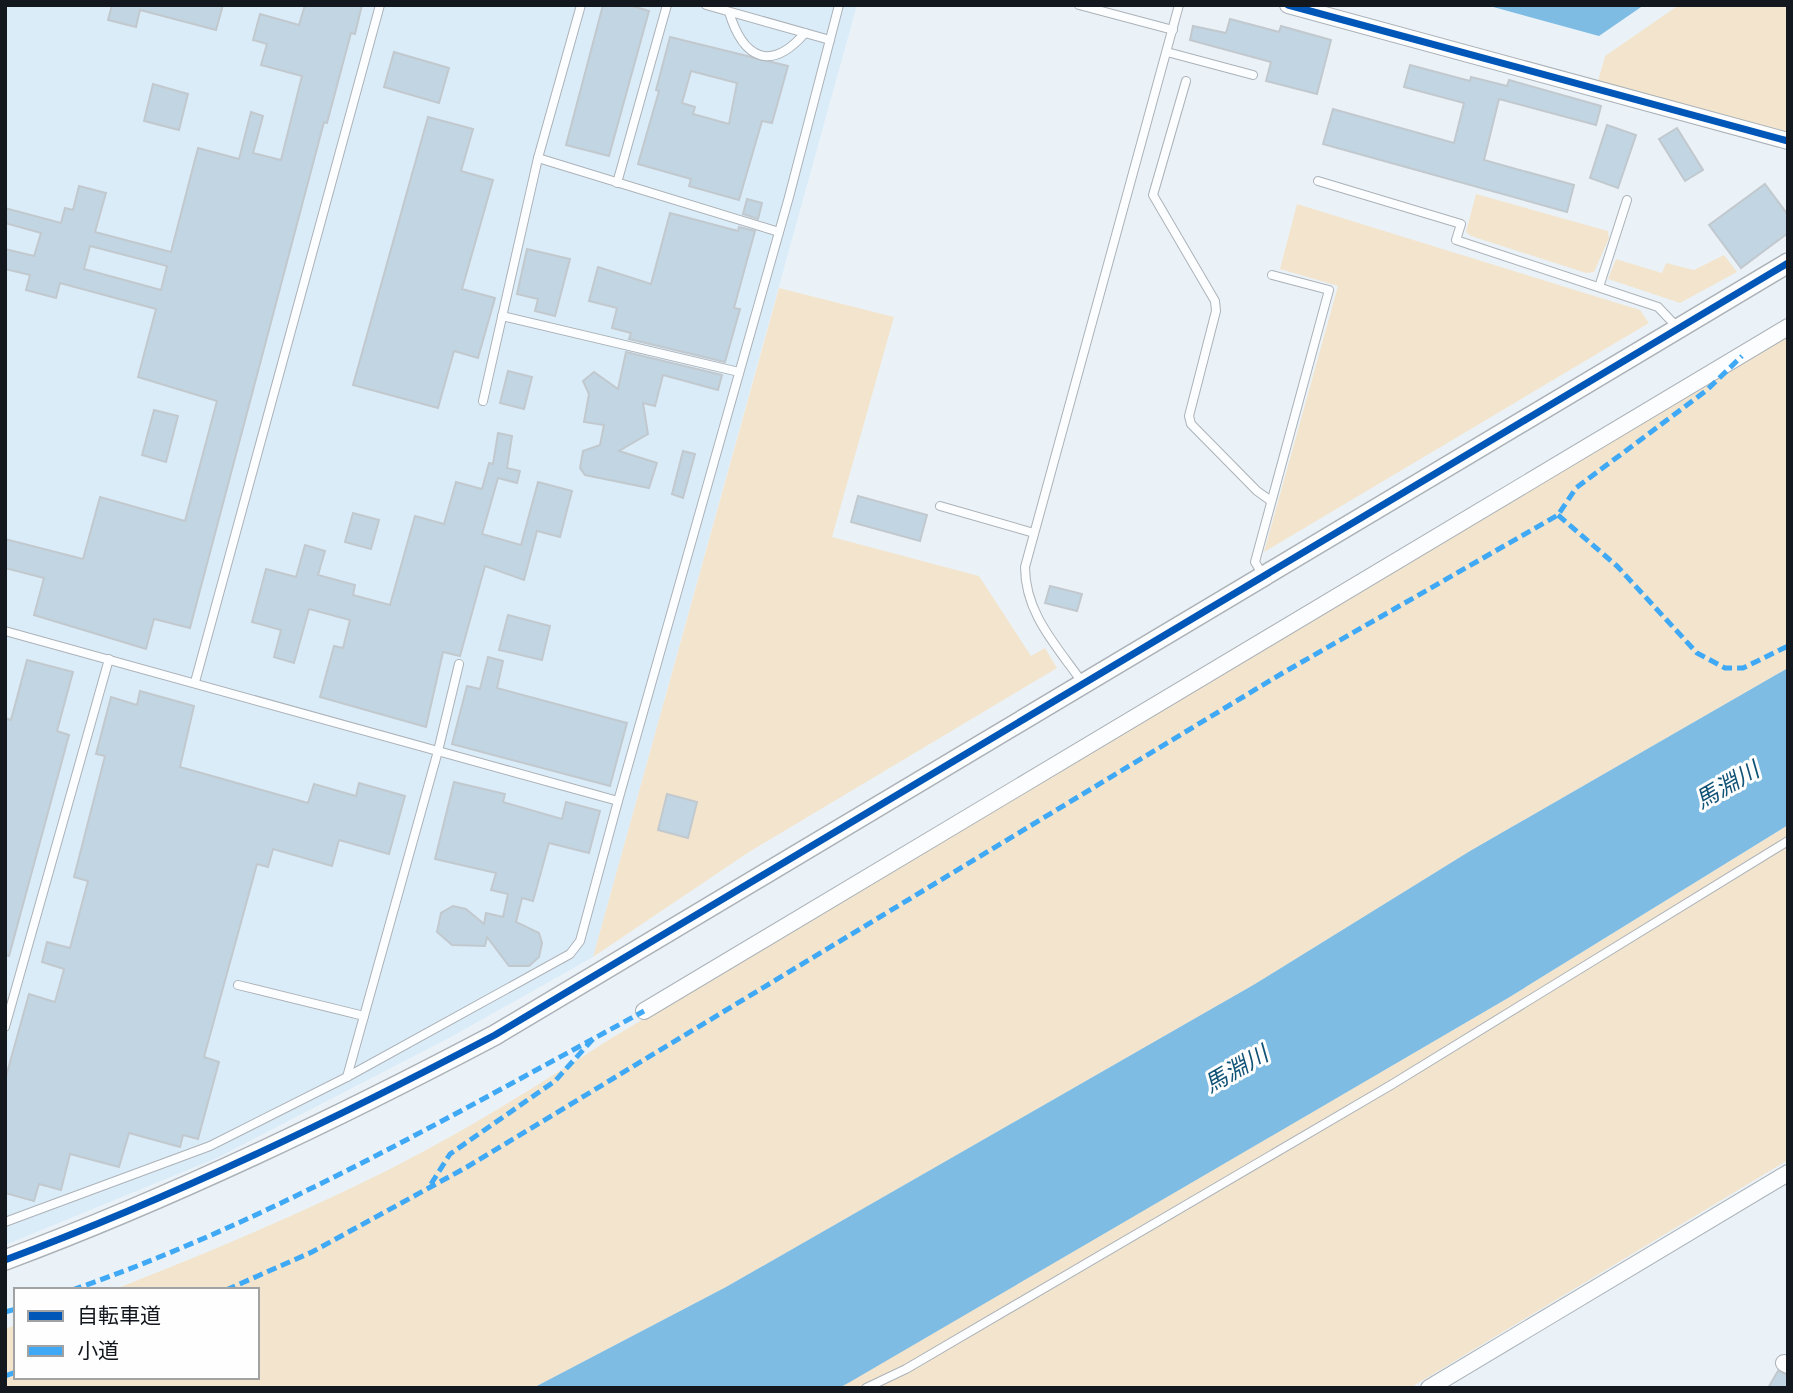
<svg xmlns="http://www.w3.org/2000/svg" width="1793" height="1393" font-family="Rubik,'Noto Sans JP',sans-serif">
<rect width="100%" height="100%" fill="#eaf2f8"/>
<!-- built -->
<polygon fill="#dbecf9" points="5,5 857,5 593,957 451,1037 217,1158 5,1245"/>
<!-- green -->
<g fill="#f3e5cd">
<polygon points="1679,5 1788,5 1788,132 1598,81 1605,56"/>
<polygon points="1476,194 1608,231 1609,238 1594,272 1586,273 1471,236 1466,232"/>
<polygon points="1297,204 1640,310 1649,323 1264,552 1338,286 1280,269"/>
<polygon points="1724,255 1737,272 1680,303 1608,279 1616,259 1662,273 1666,263 1694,270"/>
<polygon points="779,288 894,317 832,537 979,576 1031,656 1045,648 1057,668 749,852 593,957"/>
<path d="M1788 336V668L1470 851 1255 984 726 1287 533 1388H5V1329L16 1325V1377H257V1290H113C207 1253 300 1214 390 1169 466 1131 538 1085 610 1039Z"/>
<polygon points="1788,825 1788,1160 1410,1388 839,1388 1508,998"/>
</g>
<!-- water -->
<g fill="#7ebce3">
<polygon points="1486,5 1644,5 1599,36"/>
<polygon points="1788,668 1788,825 1508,998 850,1382 839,1388 533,1388 726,1287 1255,984 1470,851"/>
</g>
<!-- building -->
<g fill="#c1d5e2" stroke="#c2c9ce" stroke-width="2" fill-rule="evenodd">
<polygon points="112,5 223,5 216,30 140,10 136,27 108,20"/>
<path d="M305 5H362L355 34 351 33 327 123 324 122 190 628 154 619 146 649 34 615 44 578 5 568V539L83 559 100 497 185 521 217 401 138 377 156 309 60 283 56 298 26 290 30 275 5 269V249L34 256 41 233 5 223V208L61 223 65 208 73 210 79 186 106 193 95 232 171 252 198 148 239 159 251 112 263 116 253 153 281 160 302 76 261 65 267 44 253 40 260 14 299 25ZM90 246 167 266 161 290 84 269Z"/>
<polygon points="603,5 629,5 649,11 609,156 566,145"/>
<polygon points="1230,19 1279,32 1281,26 1331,40 1317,94 1266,81 1271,62 1190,40 1193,26 1226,33"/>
<path d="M670 37 788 66 772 123 762 121 739 200 689 186 691 179 638 164 659 91 656 90ZM691 71 737 83 729 124 693 114 695 107 682 103Z"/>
<polygon points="394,52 449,68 439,103 384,87"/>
<polygon points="1410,65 1470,81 1471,77 1507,86 1509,80 1601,106 1596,125 1499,99 1484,160 1574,185 1567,212 1323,144 1333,109 1454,143 1464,103 1404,87"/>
<polygon points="153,84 188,94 179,130 144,121"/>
<polygon points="428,117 473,129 461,171 493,180 462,289 495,298 478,358 454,351 438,408 353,385"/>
<polygon points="1607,125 1636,135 1618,188 1590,178"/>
<polygon points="1677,128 1703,170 1685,181 1659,139"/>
<polygon points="1765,184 1788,215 1788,233 1741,268 1709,225"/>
<polygon points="747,199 762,203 758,219 743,214"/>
<polygon points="670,213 738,231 739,227 755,231 734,308 740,309 725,362 629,339 631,333 612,328 617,308 589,301 598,267 651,284"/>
<polygon points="527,249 570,259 555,316 535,311 538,299 517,294"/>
<polygon points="626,352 722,375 718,390 663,375 655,406 643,403 648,434 619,451 657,463 649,488 585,475 580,468 583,451 600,445 604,425 584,422 589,394 583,381 594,372 618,389"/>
<polygon points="508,371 532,377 524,409 500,403"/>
<polygon points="154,410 178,416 166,462 142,455"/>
<polygon points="498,433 512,436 507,468 520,471 517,483 498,478 482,534 521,545 538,482 572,491 560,537 537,531 524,580 485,566 460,656 443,652 426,727 320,697 334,646 343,648 350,620 309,609 294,663 274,657 281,630 252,622 266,569 296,577 305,545 325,551 318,575 355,585 353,595 390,605 415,516 444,524 456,482 482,489 489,463 493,464"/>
<polygon points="683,451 695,454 683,498 672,494"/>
<polygon points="858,496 927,515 920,541 851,522"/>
<polygon points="353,513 379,520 371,549 345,542"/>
<polygon points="1050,586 1082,594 1077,611 1045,603"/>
<polygon points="508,615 550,626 542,660 499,650"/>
<polygon points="488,657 503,661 497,688 627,723 610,786 452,744 467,686 480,689"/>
<polygon points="27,660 73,672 57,731 69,735 9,956 5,955 5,718 11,720"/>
<polygon points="140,691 194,706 180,767 308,803 314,784 356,796 359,783 405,796 389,854 339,840 332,866 273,849 268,867 257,864 204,1057 219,1062 198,1139 183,1135 180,1147 129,1133 119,1167 70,1154 61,1190 39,1184 34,1201 5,1193 5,1080 29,994 55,1002 64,969 42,962 47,942 70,948 88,881 74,877 105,756 96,754 111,697 137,705"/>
<polygon points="454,782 505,794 503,802 562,819 566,802 600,811 589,853 549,843 533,901 522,898 516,922 539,933 542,943 539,957 529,966 509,966 487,937 485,946 452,945 437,932 441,913 453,906 466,909 484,924 486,913 503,917 508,894 491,890 496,873 435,859"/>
<polygon points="667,794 697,802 688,838 658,830"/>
<polygon points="1778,1371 1788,1375 1788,1388 1768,1388"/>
</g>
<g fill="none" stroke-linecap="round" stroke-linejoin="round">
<defs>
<g id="service">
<polyline points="706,5 830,40"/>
<polyline points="1079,5 1173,30"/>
<path d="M729 12C743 58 770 73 805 33"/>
<polyline points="1167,52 1253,75"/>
<polyline points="1186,81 1153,195 1215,301 1216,311 1189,416 1191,424 1257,491 1271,501"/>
<polyline points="538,158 779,232"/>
<polyline points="1318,181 1461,224 1456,240 1658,307 1678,328"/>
<polyline points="617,183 667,5"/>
<polyline points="1599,287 1627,200"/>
<polyline points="502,316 739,372"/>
<polyline points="483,401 538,158 581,5"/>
<polyline points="940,506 1034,533"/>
<polyline points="1264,577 1255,562 1329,290 1272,275"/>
<polyline points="5,631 618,801 789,197 839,5"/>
<polyline points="195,682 380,5"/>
<path d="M1082 682C1056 645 1025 613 1025 567L1179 5"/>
<polyline points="238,985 364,1016"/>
<polyline points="5,1027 109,659"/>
<polyline points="347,1077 438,751 459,664"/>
<polyline points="5,1222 210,1146 347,1077 570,954 580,941 618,801"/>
<polyline points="866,1388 906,1369 1391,1085 1788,841"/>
</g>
<g id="minor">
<polyline points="1288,5 1788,141"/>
<polyline points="644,1011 1788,327"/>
<polyline points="1784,1363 1788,1365"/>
<polyline points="1429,1388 1788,1173"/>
</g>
<path id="tertiary" d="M5 1260C174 1197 336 1119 495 1035L1788 263"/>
</defs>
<!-- service casing -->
<use href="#service" stroke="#abb2b8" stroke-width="10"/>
<!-- minor casing -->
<use href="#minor" stroke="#abb2b8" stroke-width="18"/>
<!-- tertiary casing -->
<use href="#tertiary" stroke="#abb2b8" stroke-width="22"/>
<!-- service -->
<use href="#service" stroke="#fcfdfe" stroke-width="8"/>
<!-- minor -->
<use href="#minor" stroke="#fcfdfe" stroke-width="16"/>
<!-- tertiary -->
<use href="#tertiary" stroke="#fcfdfe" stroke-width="19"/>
<!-- quiet -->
<g stroke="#3fa9f5" stroke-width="5" stroke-dasharray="10 5" stroke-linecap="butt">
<polyline points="1558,515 1617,566 1697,653 1725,668 1743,668 1788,646"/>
<polyline points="431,1184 450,1154 555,1081 593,1039 644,1011"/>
<path d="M72 1290C254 1227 424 1131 593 1039"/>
<polyline points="226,1290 312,1252 467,1167 1281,674 1558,515 1576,488 1707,390 1742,356"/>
<polyline points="5,1312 16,1309"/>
<polyline points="5,1376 16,1372"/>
</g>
<defs>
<g id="cycleway">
<polyline points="1288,5 1788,141"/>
<path d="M5 1260C174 1197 336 1119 495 1035L1788 263"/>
</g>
</defs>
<!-- cycleway casing -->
<use href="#cycleway" stroke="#fefefe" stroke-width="11"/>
<!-- cycleway -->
<use href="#cycleway" stroke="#0057b8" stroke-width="7"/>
</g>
<g text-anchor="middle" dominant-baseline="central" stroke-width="6" stroke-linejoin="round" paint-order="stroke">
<!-- water labels -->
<g font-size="23" font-style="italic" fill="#115377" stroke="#fefefe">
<text transform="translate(1727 785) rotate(-30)">馬淵川</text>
<text transform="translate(1236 1069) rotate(-30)">馬淵川</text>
</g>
</g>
<!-- border -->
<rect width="1793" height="1393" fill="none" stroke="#12181d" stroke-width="14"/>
<!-- legend -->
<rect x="14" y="1288" width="245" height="91" fill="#fefefe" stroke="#a0a2a4" stroke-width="2"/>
<rect x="28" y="1311" width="35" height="10" fill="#0057b8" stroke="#a0a2a4" stroke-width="2"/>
<text x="77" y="1323" font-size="21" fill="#12181d">自転車道</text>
<rect x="28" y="1346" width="35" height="10" fill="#3fa9f5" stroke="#a0a2a4" stroke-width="2"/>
<text x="77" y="1358" font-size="21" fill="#12181d">小道</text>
</svg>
